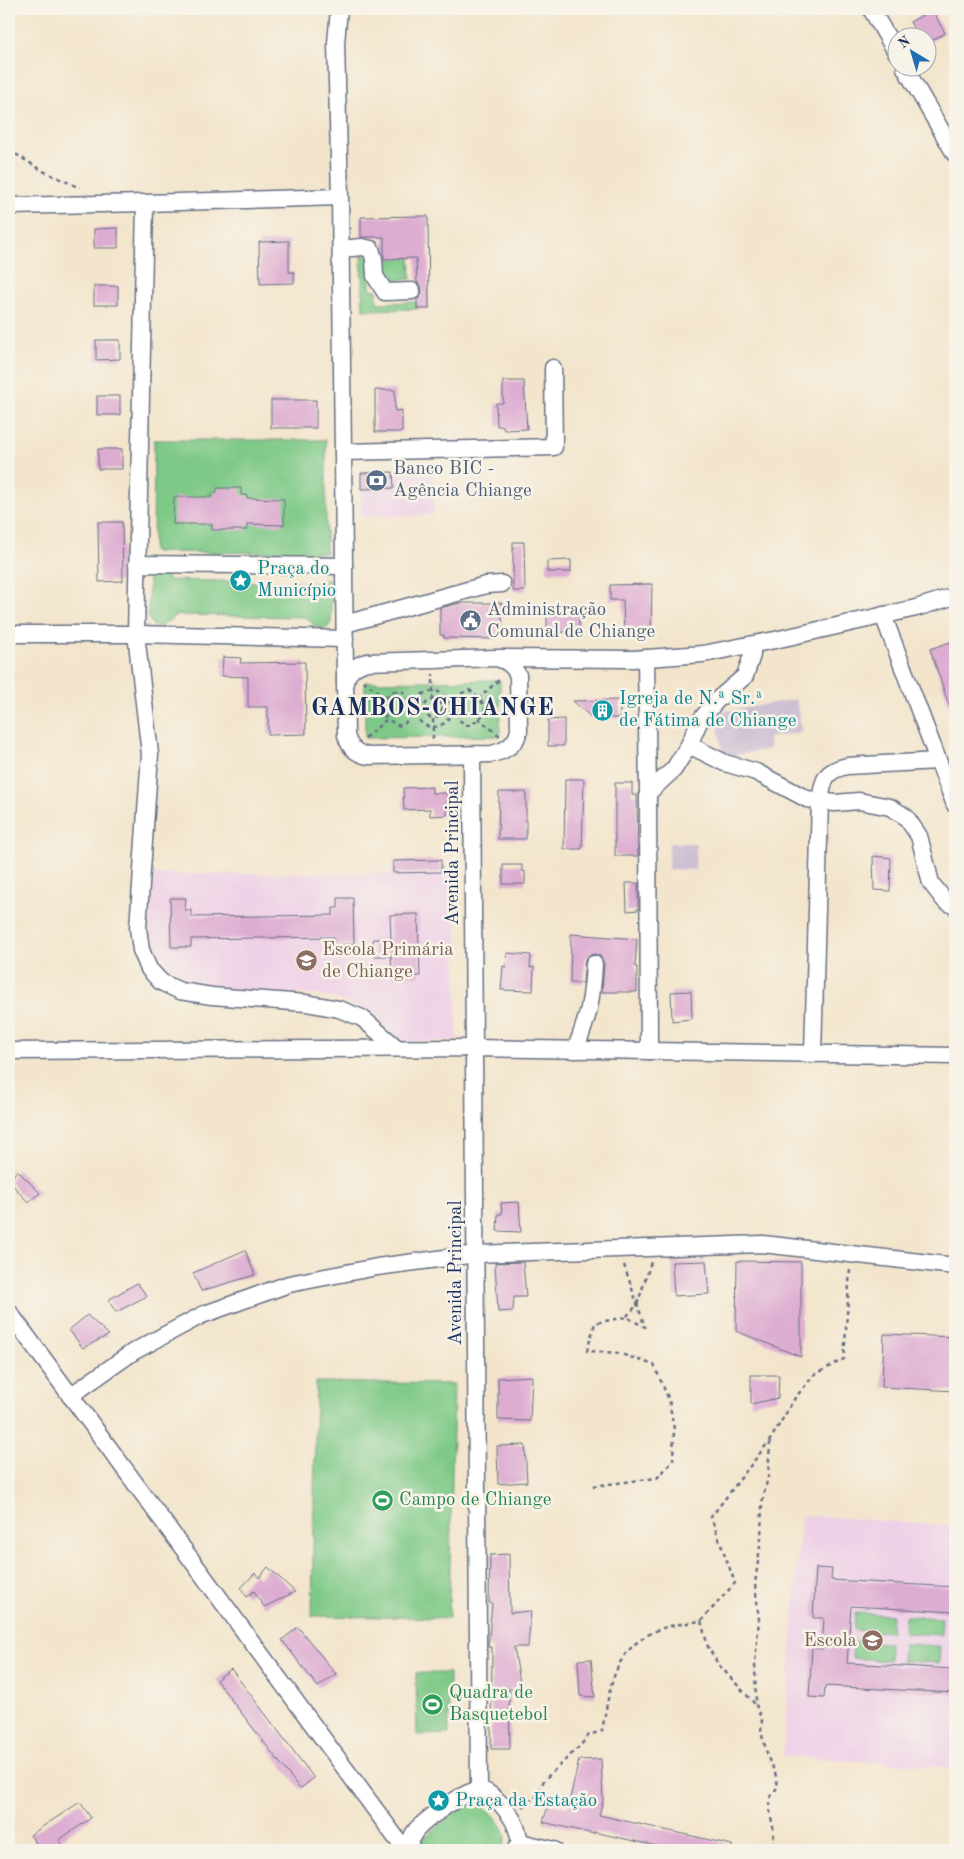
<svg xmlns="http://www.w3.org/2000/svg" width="964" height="1859" font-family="'Old Standard TT',serif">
<rect width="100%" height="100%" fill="#f7f3e8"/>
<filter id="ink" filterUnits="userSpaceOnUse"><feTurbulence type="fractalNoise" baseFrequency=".02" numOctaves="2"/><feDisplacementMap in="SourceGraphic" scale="10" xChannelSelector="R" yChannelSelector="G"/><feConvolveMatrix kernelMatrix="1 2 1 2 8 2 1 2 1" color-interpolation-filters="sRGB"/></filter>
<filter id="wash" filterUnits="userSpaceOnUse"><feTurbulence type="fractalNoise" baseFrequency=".0096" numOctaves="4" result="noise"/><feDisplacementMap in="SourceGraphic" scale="20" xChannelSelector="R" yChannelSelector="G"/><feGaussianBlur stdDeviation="1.12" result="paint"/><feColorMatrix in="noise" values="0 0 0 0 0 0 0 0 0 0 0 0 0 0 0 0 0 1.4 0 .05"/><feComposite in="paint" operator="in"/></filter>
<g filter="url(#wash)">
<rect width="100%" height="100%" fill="#f3e5cc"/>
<!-- built -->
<g fill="#eed0e7">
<polygon points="433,471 434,515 361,517 361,473"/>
<polygon points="456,873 457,1040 403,1042 383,1025 364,1011 340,1000 315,995 193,987 173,980 160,970 152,952 150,927 154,874"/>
<polygon points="801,1515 955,1526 955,1768 783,1756"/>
</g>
<!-- industrial -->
<g fill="#ccbed3">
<polygon points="796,699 802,732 768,738 770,749 723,757 716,713"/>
<polygon points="669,843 696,843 695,870 668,869"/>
</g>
<!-- green -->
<g fill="#7ec987" stroke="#4c7c72">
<polygon points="380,252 384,252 384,259 410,258 411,279 391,280 387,284 380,274"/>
<polygon points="361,254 370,258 370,289 377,290 377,303 417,302 417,309 363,310"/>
<polygon points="154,440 326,440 326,553 153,552"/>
<path d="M162 571 167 574V580L324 583 325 577H326L331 584V623L326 629H319L305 617 176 615 162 626H153L148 617 149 577C151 571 156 572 162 571Z"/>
<polygon points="500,680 500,736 365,738 365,682"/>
<polygon points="316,1382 454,1384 449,1618 312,1616"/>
<polygon points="855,1613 892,1615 891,1632 854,1630"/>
<polygon points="905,1616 942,1618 941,1635 904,1633"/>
<polygon points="853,1641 890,1643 889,1661 852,1658"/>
<polygon points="903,1644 940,1646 939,1663 902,1661"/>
<polygon points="416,1673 449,1673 449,1734 417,1735"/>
<path d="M475 1802C486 1804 505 1825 506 1836 506 1841 504 1846 500 1850H419C419 1846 420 1842 423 1839 429 1831 466 1804 475 1802Z"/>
</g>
<g id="blocks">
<!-- building -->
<g fill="#ddacd1">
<polygon points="932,10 945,33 926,44 926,38 919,38 910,22"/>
<polygon points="428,216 429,309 417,309 417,300 421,296 422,291 421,286 417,282 416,258 384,259 384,237 361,237 361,217"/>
<polygon points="118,228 118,248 94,248 94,229"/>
<polygon points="289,241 289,272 294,272 294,283 260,284 259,242"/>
<rect x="94" y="286" width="24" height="19"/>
<polygon points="96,340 120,340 120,359 96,360"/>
<polygon points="503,381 524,381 527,429 504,430 503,426 497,426 496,403 503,403"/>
<polygon points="375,390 395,390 395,411 402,410 402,432 375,432"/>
<rect x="97" y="396" width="23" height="19"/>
<rect x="271" y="400" width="45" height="28"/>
<rect x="98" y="449" width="24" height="20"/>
<polygon points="393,472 394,488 361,489 361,473"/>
<polygon points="217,488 241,488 241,495 247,495 247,498 284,499 284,525 247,524 247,530 212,530 212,524 173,524 174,497 212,497 212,493 217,493"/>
<polygon points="98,522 122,522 123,581 99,582"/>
<polygon points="513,542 524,542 525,591 513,591"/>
<polygon points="571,560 571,572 547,572 547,561"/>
<polygon points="652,584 651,634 624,635 623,600 610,600 610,585"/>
<polygon points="460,603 502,603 502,636 497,636 497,639 444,638 444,635 440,635 440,608"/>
<polygon points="579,606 579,632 547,632 547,607"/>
<polygon points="950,642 955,657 955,716 953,717 930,649"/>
<polygon points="223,657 241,658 240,663 305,662 306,734 268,735 268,707 248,707 248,677 222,676"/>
<polygon points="620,700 620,718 592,718 573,701"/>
<polygon points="564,719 564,746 548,746 548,720"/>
<polygon points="565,779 584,779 582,849 564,849"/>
<polygon points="615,783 632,783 632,795 637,795 638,856 615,856"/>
<polygon points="432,787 432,793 447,793 447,815 430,816 430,809 404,810 403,788"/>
<polygon points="499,792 526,792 526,839 498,839"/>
<polygon points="873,856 891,858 890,891 874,890"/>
<polygon points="441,860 441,872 393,873 393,861"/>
<polygon points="503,865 522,865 522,871 525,871 525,884 503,884"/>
<polygon points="626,883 638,883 638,910 627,911"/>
<polygon points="170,898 186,898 185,910 191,910 191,917 333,915 333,908 338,908 338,898 353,898 354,944 333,945 333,937 191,939 191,947 171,947"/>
<polygon points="418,914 420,976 392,977 391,956 374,956 373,939 391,939 390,915"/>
<polygon points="571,934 637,939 635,967 637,967 637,992 602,992 604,964 600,956 595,954 590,955 585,959 583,983 570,983"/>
<polygon points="507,953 531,955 530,968 534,967 533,991 501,990 503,966 506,967"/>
<polygon points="691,991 692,1019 672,1021 671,992"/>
<polygon points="17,1170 40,1193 28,1202 10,1182"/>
<polygon points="519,1202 521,1232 497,1231 498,1214 502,1214 501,1203"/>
<polygon points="245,1250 255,1275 201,1291 193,1273"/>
<polygon points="706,1261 709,1294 674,1296 672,1262"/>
<polygon points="737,1261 801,1262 801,1357 736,1331"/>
<polygon points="523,1262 526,1297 514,1297 513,1311 498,1312 495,1263"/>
<polygon points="137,1283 147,1296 116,1312 108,1300"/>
<polygon points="87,1315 109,1335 83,1348 69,1330"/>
<polygon points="884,1334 955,1337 955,1391 882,1387"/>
<polygon points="751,1375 779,1375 778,1398 751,1404"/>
<polygon points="532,1376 530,1421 498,1420 498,1378"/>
<polygon points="525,1445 527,1482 498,1484 497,1446"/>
<polygon points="509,1554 510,1613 531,1611 528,1647 514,1647 521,1689 509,1689 510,1749 491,1749 492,1647 488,1647 492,1603 489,1603 490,1555"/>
<polygon points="268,1567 295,1592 264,1607 254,1591 247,1597 241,1588 255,1573 259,1578"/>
<polygon points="816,1568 832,1569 831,1580 955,1587 955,1612 851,1606 847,1663 955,1669 955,1693 825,1686 824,1698 809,1697 812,1648 822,1649 824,1618 813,1618"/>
<polygon points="298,1627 336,1674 318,1687 282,1640"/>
<polygon points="591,1659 595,1697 580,1696 578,1660"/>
<polygon points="231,1669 314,1778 300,1789 216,1680"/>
<polygon points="601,1759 603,1801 599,1815 732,1845 732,1850 674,1850 594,1832 594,1834 543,1822 549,1803 568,1807 579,1760"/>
<polygon points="80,1802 91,1818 59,1840 66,1850 41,1850 30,1835"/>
</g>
</g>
</g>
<g filter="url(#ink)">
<use href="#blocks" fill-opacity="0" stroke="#676f84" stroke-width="1"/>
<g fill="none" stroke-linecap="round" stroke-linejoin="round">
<defs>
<g id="minor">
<polyline points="871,9 896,52"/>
<polyline points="905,68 955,154"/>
<polyline points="340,197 343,452"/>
<polyline points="145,203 340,197 336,43 339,9"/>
<polyline points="9,206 145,203 136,634 150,754 138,928 141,950 149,969 161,982 180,991 212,996 306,1003 339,1009 362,1018 397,1048"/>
<polyline points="341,249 362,247 371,249 374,259 375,276 385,292 412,291"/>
<polyline points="137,564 344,566"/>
<polyline points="883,615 955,805"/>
<polyline points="345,624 486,585 502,584"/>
<polyline points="9,634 136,634 345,639"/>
<path d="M497 658C508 661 513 666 518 675L519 731 516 739 510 746 502 751 492 754 368 756C355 753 349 747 346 735L345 681C349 670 356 665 367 662Z"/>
<polyline points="500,658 633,659 703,654 775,640 916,608 955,596"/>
<polyline points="646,658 648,793 674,769 689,745 699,722 716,701 745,676 752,655 752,645"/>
<polyline points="345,681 343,452 554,447 553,368"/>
<polyline points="689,745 725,763 756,772 807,799 835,803 859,801 890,807 906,817 919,836 931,883 945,901 955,906"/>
<polyline points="472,755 479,1790"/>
<polyline points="648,793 649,1051"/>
<path d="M575 1050C589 1016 592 1000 594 964"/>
<polyline points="9,1051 474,1048 955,1056"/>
<path d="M813 1054 820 800C824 779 824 771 847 766L938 761"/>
<polyline points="9,1312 405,1850"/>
<polyline points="70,1396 133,1352 202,1315 289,1284 377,1267 476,1254 763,1244 955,1266"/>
<polyline points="520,1842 554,1850"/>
<path d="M409 1850C409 1842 411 1836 417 1829 427 1819 465 1790 479 1790 492 1790 512 1815 516 1827 518 1832 519 1837 520 1842L515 1850"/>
</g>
</defs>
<!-- minor casing -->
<use href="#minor" stroke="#676f84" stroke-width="19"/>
<!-- path -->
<g stroke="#676f84" stroke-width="2.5" stroke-dasharray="4 4" stroke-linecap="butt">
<polyline points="9,150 43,171 80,188"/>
<polyline points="363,681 388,699"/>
<path d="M469 690C475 693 475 695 479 699 484 705 487 707 483 715 478 719 474 725 467 725L459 720 458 701 460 694Z"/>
<circle cx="433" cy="709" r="18"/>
<path d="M394 691 404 692C409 698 409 704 408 711 408 728 399 729 388 719 384 714 385 719 382 714 377 705 388 696 394 691Z"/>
<polyline points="478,699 501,678"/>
<circle cx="433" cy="709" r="9"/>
<polyline points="433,700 433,674"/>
<polyline points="408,708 424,708"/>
<polyline points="442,708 458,708"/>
<polyline points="478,718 500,736"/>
<polyline points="365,738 388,718"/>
<polyline points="433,739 433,718"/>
<polyline points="624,1265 645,1327 626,1317 637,1305 651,1262"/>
<polyline points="770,1442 768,1477 762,1502 761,1539 755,1584 759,1620 755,1662 756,1705 762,1721 761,1732 769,1760 775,1772 778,1786 770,1798 770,1812 774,1832 773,1850"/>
<polyline points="593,1486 657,1478 673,1461 674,1429 669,1400 654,1365 618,1353 587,1351 595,1323 626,1317"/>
<polyline points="701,1621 735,1583 711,1517 770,1440 795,1398 814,1375 844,1359 850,1269"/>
<path d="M522 1807 538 1795 544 1780 580 1746 589 1735 602 1731C611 1685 612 1647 663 1628 675 1624 689 1623 701 1621L708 1647 718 1664 755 1704"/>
</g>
<!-- minor -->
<use href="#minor" stroke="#fff" stroke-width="16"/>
</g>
</g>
<!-- icons -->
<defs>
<symbol id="bank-disc" viewBox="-11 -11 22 22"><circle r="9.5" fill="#5c6f8a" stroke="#f7f3e8"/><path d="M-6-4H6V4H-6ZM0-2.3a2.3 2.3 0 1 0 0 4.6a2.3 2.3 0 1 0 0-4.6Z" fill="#fff"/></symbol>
<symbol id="sight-disc" viewBox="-11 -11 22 22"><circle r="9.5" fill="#0f9aa8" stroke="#f7f3e8"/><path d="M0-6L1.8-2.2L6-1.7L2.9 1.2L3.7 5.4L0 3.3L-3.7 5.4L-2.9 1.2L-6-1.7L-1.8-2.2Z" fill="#fff"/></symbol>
<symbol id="civic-disc" viewBox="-11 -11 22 22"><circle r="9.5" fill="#5c6f8a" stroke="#f7f3e8"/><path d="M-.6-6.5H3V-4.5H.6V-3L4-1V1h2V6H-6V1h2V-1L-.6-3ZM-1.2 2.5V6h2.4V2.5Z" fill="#fff"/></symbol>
<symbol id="building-disc" viewBox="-11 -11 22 22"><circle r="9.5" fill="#0f9aa8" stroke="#f7f3e8"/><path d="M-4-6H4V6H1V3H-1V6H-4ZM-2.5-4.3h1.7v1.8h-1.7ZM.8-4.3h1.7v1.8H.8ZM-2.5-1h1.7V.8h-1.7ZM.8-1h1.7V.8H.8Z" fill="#fff"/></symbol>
<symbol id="school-disc" viewBox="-11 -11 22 22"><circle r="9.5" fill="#8d6e63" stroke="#f7f3e8"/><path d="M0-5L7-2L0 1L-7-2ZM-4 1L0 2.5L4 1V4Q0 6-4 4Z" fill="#fff"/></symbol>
<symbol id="stadium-disc" viewBox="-11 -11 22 22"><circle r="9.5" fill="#2e9e5b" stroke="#f7f3e8"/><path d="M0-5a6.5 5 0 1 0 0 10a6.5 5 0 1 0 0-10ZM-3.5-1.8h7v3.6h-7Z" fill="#fff"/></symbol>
</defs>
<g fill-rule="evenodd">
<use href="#bank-disc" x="364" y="468" width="25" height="25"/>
<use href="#sight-disc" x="228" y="568" width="25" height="25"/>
<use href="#civic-disc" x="458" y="608" width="25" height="25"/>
<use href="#building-disc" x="590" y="698" width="25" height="25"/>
<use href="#school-disc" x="294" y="948" width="25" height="25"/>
<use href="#stadium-disc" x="370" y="1488" width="25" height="25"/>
<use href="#school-disc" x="860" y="1628" width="25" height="25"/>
<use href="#stadium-disc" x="420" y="1692" width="25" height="25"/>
<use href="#sight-disc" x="426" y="1788" width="25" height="25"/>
</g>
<g text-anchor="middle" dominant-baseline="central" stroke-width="5" stroke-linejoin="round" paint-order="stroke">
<!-- service labels -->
<g font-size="19" fill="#4e5e75" stroke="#f7f3e8" text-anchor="start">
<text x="393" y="469">Banco BIC -<tspan x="393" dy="22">Agência Chiange</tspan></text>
<text x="487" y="610">Administração<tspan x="487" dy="22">Comunal de Chiange</tspan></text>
</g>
<!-- culture labels -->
<g font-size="19" fill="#0d838f" stroke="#f7f3e8" text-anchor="start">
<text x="257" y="569">Praça do<tspan x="257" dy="22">Município</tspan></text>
<text x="619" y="699">Igreja de N.ª Sr.ª<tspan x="619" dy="22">de Fátima de Chiange</tspan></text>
<text x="455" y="1801">Praça da Estação</text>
</g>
<!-- street labels -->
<g font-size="19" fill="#1b2f5e" stroke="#f7f3e8">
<text transform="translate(453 853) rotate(-90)">Avenida Principal</text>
<text transform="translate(456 1273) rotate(-90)">Avenida Principal</text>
</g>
<!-- education labels -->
<g font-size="19" fill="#785e54" stroke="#f7f3e8" text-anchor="start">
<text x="322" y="950">Escola Primária<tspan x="322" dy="22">de Chiange</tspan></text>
<text x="857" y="1641" text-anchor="end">Escola</text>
</g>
<!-- leisure labels -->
<g font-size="19" fill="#27864d" stroke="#f7f3e8" text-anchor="start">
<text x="399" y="1500">Campo de Chiange</text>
<text x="449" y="1693">Quadra de<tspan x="449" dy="22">Basquetebol</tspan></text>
</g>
<!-- district labels -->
<g font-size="24" font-weight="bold" letter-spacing="1" fill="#1b2f5e" stroke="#f7f3e8">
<text x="433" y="709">GAMBOS-CHIANGE</text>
</g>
</g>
<!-- margin -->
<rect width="964" height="1859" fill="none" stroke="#f7f3e8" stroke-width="30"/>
<!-- north arrow -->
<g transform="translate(912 52) rotate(322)"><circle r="24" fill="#f7f3e8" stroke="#9fa5b1"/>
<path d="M0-4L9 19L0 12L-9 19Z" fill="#1f6fb2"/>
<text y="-8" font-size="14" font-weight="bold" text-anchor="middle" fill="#1b2f5e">N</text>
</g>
</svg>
